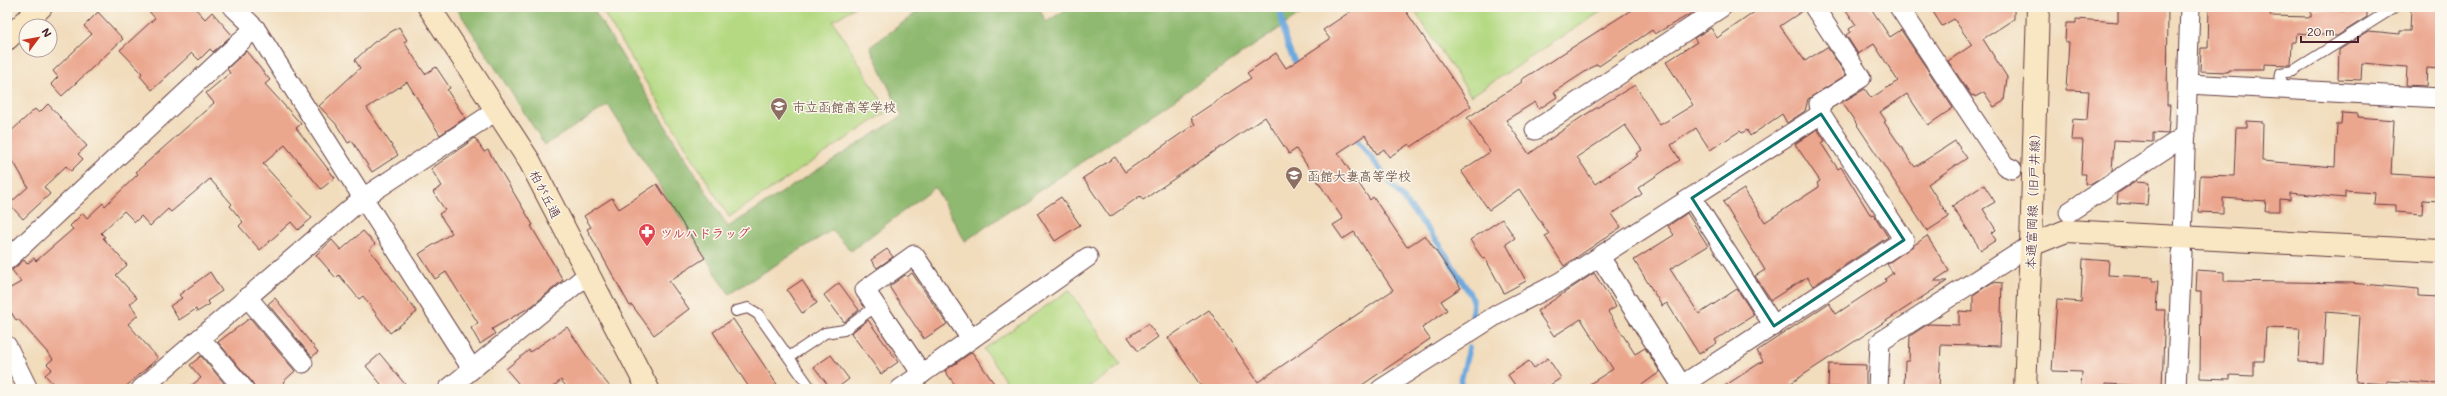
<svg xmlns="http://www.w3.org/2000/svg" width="2447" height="396" font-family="Mali,'Klee One',sans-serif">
<rect width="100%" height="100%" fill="#fbf7ec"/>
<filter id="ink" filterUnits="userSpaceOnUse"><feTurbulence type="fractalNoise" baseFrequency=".025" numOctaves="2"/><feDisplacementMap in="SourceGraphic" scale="8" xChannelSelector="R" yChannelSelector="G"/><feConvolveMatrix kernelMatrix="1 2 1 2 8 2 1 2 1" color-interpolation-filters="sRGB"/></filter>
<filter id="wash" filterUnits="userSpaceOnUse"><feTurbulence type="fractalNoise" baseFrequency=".012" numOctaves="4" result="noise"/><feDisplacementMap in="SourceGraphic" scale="16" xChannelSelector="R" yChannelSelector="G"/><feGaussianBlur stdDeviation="0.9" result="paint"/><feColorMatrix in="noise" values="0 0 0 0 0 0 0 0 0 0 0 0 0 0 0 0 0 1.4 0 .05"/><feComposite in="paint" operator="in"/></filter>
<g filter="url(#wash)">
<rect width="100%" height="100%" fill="#f1dcbc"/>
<!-- green -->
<g fill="#b4d982" stroke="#7f7c56">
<polygon points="600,7 855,7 833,21 888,111 729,217"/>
<polygon points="1412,7 1608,7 1471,96"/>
<polygon points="1069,290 1121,365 1085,389 1011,389 984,349"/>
</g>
<!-- forest -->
<polygon fill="#8fb970" stroke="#6c6c4e" points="456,7 592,7 728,227 902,116 870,47 924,7 1039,7 1046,22 1070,7 1311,7 965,241 935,187 851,251 832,230 729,294 608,105 545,145"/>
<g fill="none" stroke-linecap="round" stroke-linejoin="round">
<!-- stream -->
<g stroke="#6ca9de" stroke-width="5.5">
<path d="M1280 7C1283 28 1285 49 1299 67"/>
<polyline points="1353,135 1440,245 1473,299 1472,316"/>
<polyline points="1459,389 1469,348"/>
</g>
</g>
<g id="blocks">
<!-- building -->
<g fill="#eba68e" fill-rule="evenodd">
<polygon points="145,7 194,7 205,19 212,12 232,35 213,52 210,49 199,60 192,53 152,90 140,76 142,73 120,50 155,18"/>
<polygon points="1357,7 1403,7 1471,106 1411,147 1409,144 1389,157 1384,149 1377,154 1365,135 1338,153 1370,200 1373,197 1407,247 1425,235 1461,288 1441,301 1447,310 1422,328 1430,339 1356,389 1203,389 1168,338 1209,310 1258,382 1393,290 1354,232 1343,239 1333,225 1343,219 1296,149 1289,154 1265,117 1143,200 1140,196 1110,217 1083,178 1115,157 1125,172 1195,124 1191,118 1251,78 1247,73 1276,53 1286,68 1330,39 1323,30"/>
<path d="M1636 7H1699V9L1655 34 1652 30 1599 66 1597 64 1554 92 1557 97 1539 109 1535 102 1506 120 1529 154 1583 116 1635 85 1660 125 1693 105 1666 62 1697 42 1694 38 1711 28 1717 38 1762 7H1803L1804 10 1780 26 1805 61 1827 47 1846 75 1808 99 1805 111 1787 123 1782 114 1750 136 1747 130 1742 133 1740 131 1710 150 1696 128 1671 145 1680 160 1638 188 1642 194 1612 214 1621 227 1564 266 1545 236 1549 234 1519 189 1489 210 1461 171 1490 152 1467 118 1522 82 1521 80ZM1625 125 1642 150 1636 154 1638 156 1595 184 1577 157Z"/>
<polygon points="1844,7 1870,7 1890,37 1901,30 1953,108 1928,125 1907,94 1880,112 1886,121 1884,122 1915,167 1955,141 1967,158 1928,184 1949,217 1927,231 1842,102 1865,89 1871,98 1898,81 1874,44 1858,54 1846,35 1850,32 1849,29 1856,25"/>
<polygon points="1930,7 2014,7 2014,19 1983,39 2007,77 2004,101 1994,107 1984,92 1975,97 1974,95 1972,96 1948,61 1972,45 1954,19 1942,26"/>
<polygon points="2118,7 2168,7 2167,105 2170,105 2168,134 2153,133 2153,142 2114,140 2112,171 2092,184 2085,184 2086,174 2081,174 2083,140 2071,140 2073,119 2087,120 2089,91 2066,90 2069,42 2065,42 2066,23 2076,23 2076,19 2118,22"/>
<polygon points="2209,7 2271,7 2270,16 2311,17 2311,9 2345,11 2345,7 2367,7 2367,17 2337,36 2297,33 2296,42 2292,42 2291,65 2264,64 2264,70 2228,70 2228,72 2200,71 2201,48 2208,48"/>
<polygon points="2411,7 2439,7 2437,39 2440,39 2440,69 2427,68 2426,86 2406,85 2407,67 2362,63 2361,80 2338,79 2339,50 2369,31 2400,34 2400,31 2410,31"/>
<polygon points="98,12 123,39 62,96 51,84 58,77 53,71 92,34 84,26"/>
<polygon points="399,27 407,40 404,42 425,74 436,67 450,88 447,90 465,118 440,135 407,82 367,108 398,155 372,172 352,141 348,143 336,124 319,106 360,68 355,60 373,43"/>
<polygon points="246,51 270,80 265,84 301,124 296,128 335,178 321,189 285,145 263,164 312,218 298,230 291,222 260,250 239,226 243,222 230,206 232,204 210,179 171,212 168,209 150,226 141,216 135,222 124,211 101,233 105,237 103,238 127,265 116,275 137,298 130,304 138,315 128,324 158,358 123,389 58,389 45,375 52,369 47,364 53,359 18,319 16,320 7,306 7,290 21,282 12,270 24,260 27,264 34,258 36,261 73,229 70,226 83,213 87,218 103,203 105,206 138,174 136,172 214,103 206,93 230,73 227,69"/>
<polygon points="48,104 87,146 78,154 83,159 71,171 66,166 44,187 50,194 23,219 9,204 28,187 15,164 7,159 7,135 35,109 39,113"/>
<polygon points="2342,113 2358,114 2358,117 2394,120 2391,174 2440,177 2440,201 2423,200 2422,214 2395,212 2395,205 2374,204 2375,193 2345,191 2345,198 2290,193 2290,200 2280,199 2280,211 2265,211 2266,201 2223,198 2223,213 2199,212 2200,175 2234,176 2236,127 2247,127 2247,121 2263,122 2262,161 2335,167 2337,124 2341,124"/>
<polygon points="1817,129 1825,141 1821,143 1838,169 1841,167 1871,216 1874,215 1888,237 1813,286 1807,277 1771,300 1755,276 1765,270 1723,202 1744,189 1765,222 1819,187 1817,183 1820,181 1795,144"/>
<polygon points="475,138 484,152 488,150 533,225 531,226 563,280 532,306 492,329 495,334 480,344 471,328 478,323 446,272 435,279 419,254 452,233 439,214 445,210 433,192 442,186 431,169"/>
<polygon points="2135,182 2149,183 2147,205 2117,203 2118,193"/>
<polygon points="657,184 705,258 669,281 689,309 654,335 632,305 630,306 587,229 591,227 584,216 612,198 619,209"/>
<polygon points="1984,185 1995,202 1983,209 1996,230 1991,233 1996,240 1981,250 1952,206"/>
<polygon points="1061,197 1080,225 1055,241 1037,213"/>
<polygon points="1687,213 1708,246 1670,269 1699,314 1737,289 1754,315 1715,340 1717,343 1699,354 1667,303 1662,306 1634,260 1674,235 1668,226"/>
<polygon points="1502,219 1515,238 1506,244 1526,281 1504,293 1485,258 1483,259 1470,240"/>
<polygon points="363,231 375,244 369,249 417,312 390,333 363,296 359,299 339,275 336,278 316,255 332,240 341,250"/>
<polygon points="1927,236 1949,271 1934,281 1947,281 1791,383 1795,389 1720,389 1763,361 1757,351 1829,303 1836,314 1886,281 1885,279 1893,273 1887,264"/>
<polygon points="887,249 893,257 877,268 871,260"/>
<polygon points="2083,259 2109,261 2108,275 2152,277 2152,281 2158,281 2156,310 2165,310 2162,387 2106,384 2105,389 2081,389 2082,372 2052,371 2057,300 2081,302"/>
<polygon points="2197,270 2224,272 2224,281 2350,283 2419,289 2419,296 2440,297 2440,384 2387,381 2387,384 2356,382 2360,315 2326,312 2323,363 2298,362 2300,329 2266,328 2264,361 2254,361 2254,376 2230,375 2230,379 2200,378 2201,291 2196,291"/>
<polygon points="210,272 222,291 207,301 210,304 197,312 196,309 179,320 170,306 182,298 179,295"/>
<polygon points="912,273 947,324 924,339 890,288 890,286 905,275 907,277"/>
<polygon points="1594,273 1616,307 1608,312 1635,354 1645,348 1660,372 1636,389 1582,389 1613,369 1581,319 1554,336 1537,311"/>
<polygon points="802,280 817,303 802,313 787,290"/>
<polygon points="1993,282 2002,283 2000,346 1941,344 1939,389 1904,389 1905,361 1909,361 1910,336 1928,324 1959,325 1959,311 1973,312 1973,295"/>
<polygon points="839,283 859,310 844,322 824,295"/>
<polygon points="275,298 318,352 312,357 268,304"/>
<polygon points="250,318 295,371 283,382 289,389 255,389 252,382 218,342"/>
<polygon points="733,319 780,389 750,389 713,332"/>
<polygon points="868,320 898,362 881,374 851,333"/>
<polygon points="1148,324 1158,337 1138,351 1128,337"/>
<polygon points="567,327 596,370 612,389 568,389 561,380 550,389 523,389 506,369 529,350 530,352"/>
<polygon points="972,352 998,389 958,389 945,371"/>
<polygon points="380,354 409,389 385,389 366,366"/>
<polygon points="831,355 849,379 836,389 831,389 814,367"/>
<polygon points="201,356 229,389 187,389 201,378 190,365"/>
<polygon points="1548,358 1561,378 1544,389 1518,389 1508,375 1529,361 1534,368"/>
<polygon points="1829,364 1866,365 1866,388 1828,387"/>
</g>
</g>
</g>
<g filter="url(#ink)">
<use href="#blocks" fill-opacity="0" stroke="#633b41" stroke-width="1"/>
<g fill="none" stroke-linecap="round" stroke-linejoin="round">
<defs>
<g id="lane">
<polyline points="2279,89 2281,73 2293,71 2395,7"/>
<polyline points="736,311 748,308 758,314 811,389"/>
<polyline points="789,357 825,333 844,330 876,306"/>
</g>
<g id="street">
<polyline points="233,7 255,28 472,369"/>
<polyline points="1899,7 2005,166 2012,169"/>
<polyline points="2188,84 2440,98"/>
<polyline points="1535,130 1722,7"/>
<polyline points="1692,198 1774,326"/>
<polyline points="2069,212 2186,135"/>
<polyline points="2182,238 2190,7"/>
<polyline points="1600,257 1684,389"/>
<polyline points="7,260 255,28"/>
<polyline points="247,297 303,363"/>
<polyline points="200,338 244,389"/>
<polyline points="7,346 28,389"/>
<polyline points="922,374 865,290 914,255 971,339"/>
<polyline points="1682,385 1904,240 1821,114"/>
<polyline points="141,389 363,198 496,111"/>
<polyline points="448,389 587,275"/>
<polyline points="900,389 1088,257"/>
<polyline points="1381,389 1498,314 1560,282 1821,114 1819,104 1861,78 1814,7"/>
<polyline points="1878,389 1880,342 2031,245"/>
<polyline points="2176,389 2182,253"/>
</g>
<g id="secondary">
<polyline points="429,7 530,162 648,389"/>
<polyline points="7,39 41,7"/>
<polyline points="2031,245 2066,231 2440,251"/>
<polyline points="2025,389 2031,245 2038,7"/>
</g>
</defs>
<!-- lane casing -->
<use href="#lane" stroke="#633b41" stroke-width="12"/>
<!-- street casing -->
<use href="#street" stroke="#633b41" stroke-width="21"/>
<!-- secondary casing -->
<use href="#secondary" stroke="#633b41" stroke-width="24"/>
<!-- lane -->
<use href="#lane" stroke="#fff" stroke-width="10"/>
<!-- street -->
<use href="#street" stroke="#fff" stroke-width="19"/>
<!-- secondary -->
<use href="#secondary" stroke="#f9e7c3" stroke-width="22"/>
</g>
</g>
<!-- marked area -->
<path fill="none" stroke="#0f766e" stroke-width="3" stroke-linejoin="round" d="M1821 114 1904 240 1774 326 1692 198Z"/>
<!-- icons -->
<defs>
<symbol id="school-pin" viewBox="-11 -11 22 30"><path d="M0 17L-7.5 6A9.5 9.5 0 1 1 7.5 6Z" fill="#8d6e63" stroke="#fbf7ec"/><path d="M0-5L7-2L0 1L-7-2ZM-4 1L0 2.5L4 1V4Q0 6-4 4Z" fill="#fff"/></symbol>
<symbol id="pharmacy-pin" viewBox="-11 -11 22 30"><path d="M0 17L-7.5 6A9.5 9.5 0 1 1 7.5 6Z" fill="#e0444e" stroke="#fbf7ec"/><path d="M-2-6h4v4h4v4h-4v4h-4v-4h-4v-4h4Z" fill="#fff"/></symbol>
</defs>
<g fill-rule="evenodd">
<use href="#school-pin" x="769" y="96" width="20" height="27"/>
<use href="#school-pin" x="1284" y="165" width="20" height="27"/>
<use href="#pharmacy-pin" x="637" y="222" width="20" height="27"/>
</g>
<g text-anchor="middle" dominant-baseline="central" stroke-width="3" stroke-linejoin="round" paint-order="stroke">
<!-- education labels -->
<g font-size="13" font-weight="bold" fill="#785e54" stroke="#fbf7ec" text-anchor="start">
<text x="792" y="106">市立函館高等学校</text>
<text x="1307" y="175">函館大妻高等学校</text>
</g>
<!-- street labels -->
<g font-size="13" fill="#4a1f2b" stroke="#fbf7ec">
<text transform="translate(546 194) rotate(63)">柏が丘通</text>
<text transform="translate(2032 198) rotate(-88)">本通富岡線（旧戸井線）</text>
</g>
<!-- health labels -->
<g font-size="13" font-weight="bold" fill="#be3a42" stroke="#fbf7ec" text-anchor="start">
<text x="660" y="232">ツルハドラッグ</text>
</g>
</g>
<!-- margin -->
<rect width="2447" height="396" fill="none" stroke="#fbf7ec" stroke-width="24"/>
<!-- north arrow -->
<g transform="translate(38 38) rotate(58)"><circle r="19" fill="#fbf7ec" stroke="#b4a19f"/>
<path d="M0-3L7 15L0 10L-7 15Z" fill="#c8321e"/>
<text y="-6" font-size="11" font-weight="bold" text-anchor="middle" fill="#4a1f2b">N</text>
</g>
<!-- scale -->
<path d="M2301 36v6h57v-6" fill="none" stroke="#4a1f2b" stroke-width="2"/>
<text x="2307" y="36" font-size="12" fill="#4a1f2b" stroke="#fbf7ec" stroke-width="3" paint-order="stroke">20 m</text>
</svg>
